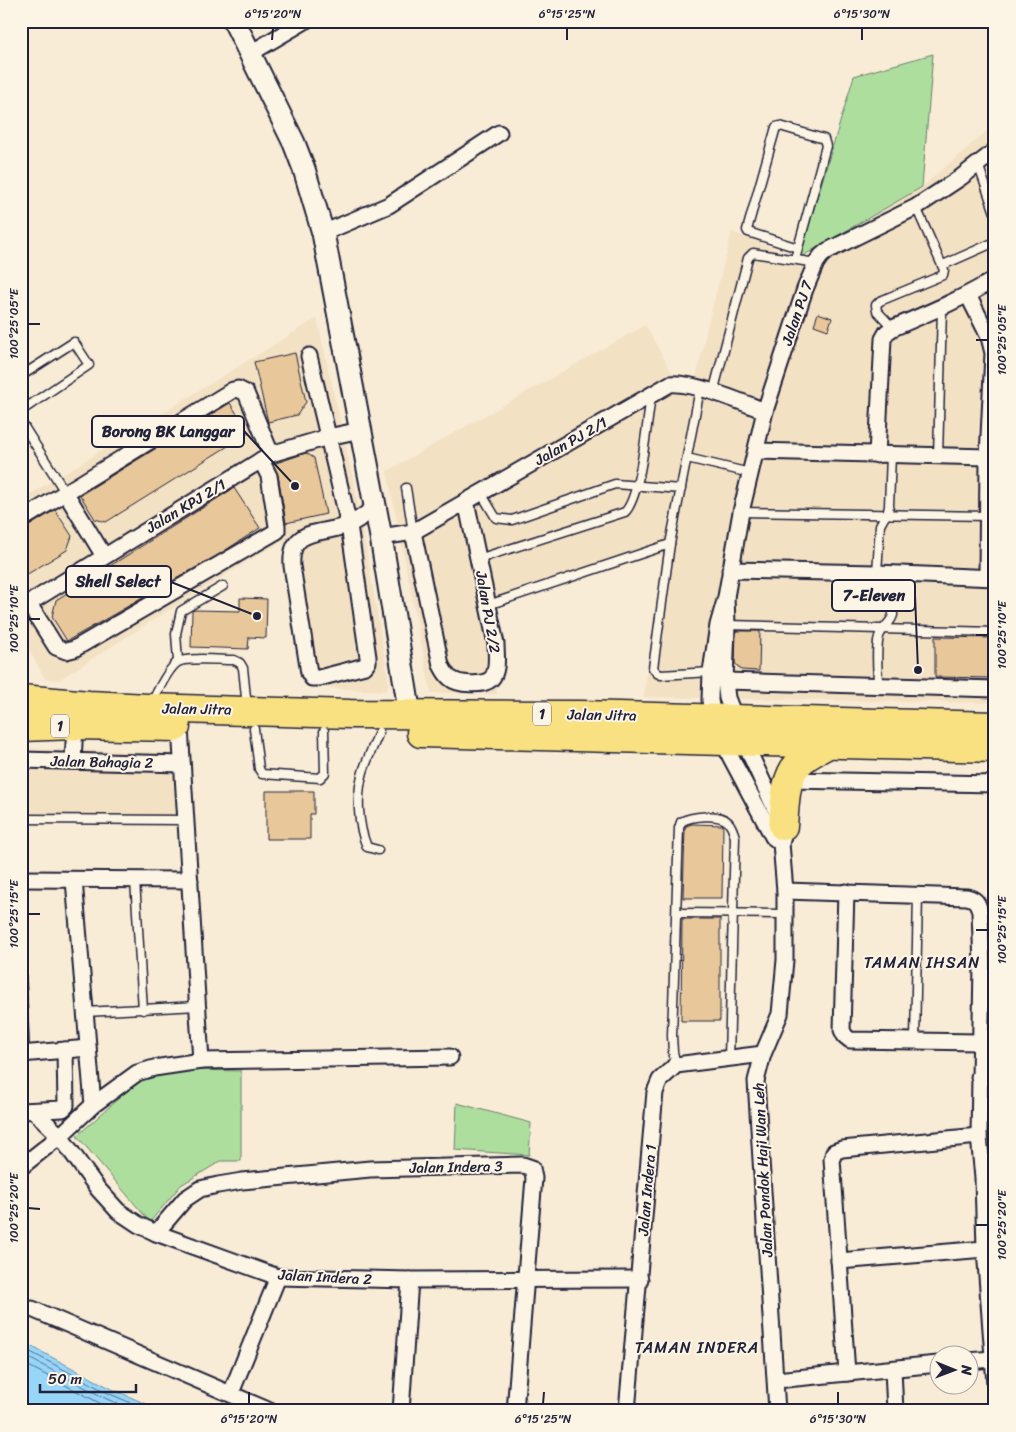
<svg xmlns="http://www.w3.org/2000/svg" width="1016" height="1432" font-family="Sriracha,sans-serif">
<rect width="100%" height="100%" fill="#f8ecd6"/>
<filter id="ink" filterUnits="userSpaceOnUse"><feTurbulence type="fractalNoise" baseFrequency=".02" numOctaves="2"/><feDisplacementMap in="SourceGraphic" scale="10" xChannelSelector="R" yChannelSelector="G"/><feConvolveMatrix kernelMatrix="1 2 1 2 8 2 1 2 1" color-interpolation-filters="sRGB"/></filter>
<g filter="url(#ink)">
<!-- built -->
<g fill="#f3e1c4">
<polygon points="995,124 995,703 644,697 662,554 499,605 497,694 431,693 387,471 645,325 672,373 696,378 707,328 732,232 799,258 922,187"/>
<polygon points="317,318 357,497 389,682 386,691 307,687 282,542 261,553 150,622 59,680 45,679 21,636 21,500"/>
<polygon points="21,748 190,753 195,826 21,821"/>
<polygon points="989,1181 995,1181 995,1238"/>
</g>
<!-- green -->
<g fill="#aede9e" stroke="#68806c">
<polygon points="933,54 922,187 799,258 854,76"/>
<polygon points="189,1070 241,1071 241,1161 221,1161 181,1185 150,1222 77,1136 139,1080"/>
<polygon points="457,1103 531,1123 529,1155 455,1150"/>
</g>
<!-- water -->
<polygon fill="#97d6f8" stroke="#688eac" points="21,1341 112,1389 162,1411 21,1411"/>
<g fill="none" stroke-linecap="round" stroke-linejoin="round">
<!-- shore -->
<g stroke="#516a87" stroke-width="1">
<polyline points="21,1347 110,1394 150,1411"/>
<polyline points="21,1354 107,1399 134,1411"/>
<polyline points="21,1362 115,1411"/>
</g>
</g>
<!-- building -->
<g fill="#e8c89a" stroke="#22223b">
<polygon points="818,313 832,318 828,330 814,325"/>
<polygon points="295,353 306,402 297,415 268,422 254,362"/>
<polygon points="230,403 249,433 106,522 95,519 80,495"/>
<polygon points="306,453 314,458 326,514 286,523 278,475 273,464"/>
<polygon points="234,488 260,528 218,555 67,641 52,617 56,600"/>
<polygon points="55,510 72,536 67,550 21,578 21,531"/>
<polygon points="240,598 267,599 266,638 249,637 248,649 191,647 192,611 195,610 240,611"/>
<polygon points="736,631 760,631 759,671 741,670 735,663"/>
<polygon points="935,637 995,638 994,678 935,677"/>
<polygon points="266,791 314,791 314,814 310,814 310,839 266,839"/>
<polygon points="692,824 723,825 722,898 683,898 685,829 686,826"/>
<polygon points="682,919 720,919 720,1021 681,1021"/>
</g>
<g fill="none" stroke-linecap="round" stroke-linejoin="round">
<defs>
<g id="lane">
<polyline points="978,164 995,213"/>
<polyline points="795,259 798,248 826,146 824,139 780,126 776,127 747,230 748,232 798,248"/>
<polyline points="943,265 995,242"/>
<polyline points="893,328 877,311 876,305 880,301 943,275 944,270 916,207"/>
<polyline points="21,376 74,342 89,365 21,411"/>
<polyline points="700,389 670,544 653,668 657,673 661,675 711,672"/>
<polyline points="713,393 748,258 753,253 816,263"/>
<polyline points="21,422 65,492"/>
<polyline points="938,457 942,308"/>
<polyline points="687,458 750,473"/>
<polyline points="406,488 413,532"/>
<polyline points="481,493 496,518 512,520 615,484 681,489"/>
<polyline points="741,512 988,516"/>
<path d="M478 559 625 512C641 496 647 421 651 396"/>
<polyline points="877,573 880,525 888,511 889,506 891,455"/>
<polyline points="488,605 670,544"/>
<polyline points="727,625 995,632"/>
<polyline points="178,661 176,634 181,611 223,586"/>
<path d="M878 685C878 672 875 645 880 634 884 626 891 623 893 615L891 573"/>
<path d="M152 702C157 692 169 667 178 662 186 657 223 660 234 660L240 663 243 668 247 707"/>
<polyline points="254,729 259,769 262,774 320,778 325,773 324,731"/>
<polyline points="21,819 186,820"/>
<path d="M378 850 367 847C358 825 356 796 363 772 367 759 374 745 379 732"/>
<polyline points="135,880 143,1010"/>
<polyline points="677,913 784,914"/>
<polyline points="21,971 25,1054"/>
<polyline points="85,1012 198,1006"/>
<polyline points="915,1040 918,894"/>
<path d="M676 1065 673 1052 672 1036 679 828 681 822C691 816 719 813 728 822 732 826 733 831 735 837L729 1058"/>
<polyline points="983,1178 995,1180"/>
</g>
<g id="street">
<polyline points="249,54 305,21"/>
<polyline points="323,233 389,205 499,133"/>
<polyline points="968,295 989,337 993,353 988,457 987,577"/>
<path d="M309 356 349 525 368 657V662L365 666 319 678H312L309 673 292 566C289 525 324 536 350 524 359 520 367 513 376 507"/>
<polyline points="756,451 988,457"/>
<path d="M877 455 883 339 887 332 893 328C928 313 962 299 995 279"/>
<polyline points="65,492 104,556"/>
<polyline points="21,520 233,390 238,389 246,393 271,454"/>
<path d="M413 532 441 665C443 669 446 675 450 678 458 685 483 686 491 679 499 671 496 654 496 644L466 501"/>
<path d="M381 537 413 532 670 384C694 382 741 402 765 411"/>
<polyline points="730,570 877,573 995,578"/>
<polyline points="726,597 727,625 725,681 727,698 744,741 783,826 784,833 781,843 785,891 785,960 780,1014 763,1054 756,1081 777,1411"/>
<polyline points="29,604 56,647 66,651 74,649 277,531 277,526 269,476 261,460"/>
<polyline points="21,608 271,454 328,437 361,430"/>
<polyline points="725,681 995,689"/>
<polyline points="180,727 201,1061"/>
<polyline points="21,760 182,764"/>
<polyline points="73,761 75,725"/>
<polyline points="790,780 995,784"/>
<polyline points="781,843 773,837 730,756 713,718 710,700 711,672 718,625 726,597 741,512 765,411 805,289 816,263 821,256 827,251 916,207 960,178 995,151"/>
<polyline points="21,879 190,880"/>
<polyline points="74,880 93,1105"/>
<path d="M785 891 967 897C976 899 978 903 980 912L982 965 979 1136 983 1178 985 1249 995 1384"/>
<polyline points="846,892 842,1030 845,1036 850,1040 979,1042"/>
<polyline points="21,1054 88,1048"/>
<polyline points="979,1077 995,1078"/>
<polyline points="21,1111 63,1109 66,1106 65,1050"/>
<polyline points="34,1111 60,1136 98,1189 118,1211 139,1225 156,1233 278,1277 410,1280 640,1279"/>
<polyline points="21,1167 60,1136 93,1105 137,1073 154,1068 201,1061 450,1057"/>
<polyline points="156,1233 185,1199 200,1189 218,1185 242,1181 370,1169 523,1165 532,1168 534,1178 515,1411"/>
<polyline points="839,1261 985,1249"/>
<polyline points="32,1309 270,1411"/>
<polyline points="968,1361 992,1359"/>
<polyline points="893,1369 895,1411"/>
<polyline points="847,1373 832,1159 834,1152 842,1149 979,1136"/>
<polyline points="776,1380 938,1364"/>
<polyline points="231,1393 278,1277"/>
<polyline points="401,1411 410,1280"/>
<polyline points="627,1411 655,1092 660,1080 676,1065 763,1054"/>
</g>
<polyline id="secondary" points="234,21 294,143 304,169 323,233 381,537 410,715"/>
<g id="highway">
<polyline points="21,699 89,705 148,708 350,714 581,715 995,726"/>
<polyline points="21,727 75,725 176,727"/>
<polyline points="421,733 995,748"/>
<path d="M783 826C785 806 784 779 798 764 806 755 818 750 828 744"/>
</g>
</defs>
<!-- lane casing -->
<use href="#lane" stroke="#22223b" stroke-width="11"/>
<!-- street casing -->
<use href="#street" stroke="#22223b" stroke-width="19"/>
<!-- secondary casing -->
<use href="#secondary" stroke="#22223b" stroke-width="25"/>
<!-- highway casing -->
<use href="#highway" stroke="#22223b" stroke-width="31"/>
<!-- lane -->
<use href="#lane" stroke="#fcf5e5" stroke-width="8"/>
<!-- street -->
<use href="#street" stroke="#fcf5e5" stroke-width="15"/>
<!-- secondary -->
<use href="#secondary" stroke="#fcf5e5" stroke-width="21"/>
<!-- highway -->
<use href="#highway" stroke="#f9e181" stroke-width="28"/>
</g>
</g>
<!-- ticks -->
<path fill="none" stroke="#22223b" stroke-width="2" d="M272 40 273 28M567 40V28M862 40V28M28 324H40M976 340H988M28 619H40M976 635H988M28 914H40M976 930H988M28 1208 40 1209M976 1225H988M249 1404V1392M543 1404 544 1392M838 1404V1392"/>
<g text-anchor="middle" dominant-baseline="central" stroke-width="4" stroke-linejoin="round" paint-order="stroke">
<!-- shield labels -->
<g fill="#fcf5e5" stroke="#63616e" stroke-width="1">
<rect x="533" y="702.5" width="18" height="23" rx="4"/>
<rect x="51" y="714.5" width="18" height="23" rx="4"/>
</g>
<g font-size="14" font-weight="bold" fill="#22223b">
<text x="542" y="714">1</text>
<text x="60" y="726">1</text>
</g>
<!-- street labels -->
<g font-size="15" fill="#22223b" stroke="#fcf5e5">
<text transform="translate(797 313) rotate(-71)">Jalan PJ 7</text>
<text transform="translate(571 441) rotate(-30)">Jalan PJ 2/1</text>
<text transform="translate(186 506) rotate(-31)">Jalan KPJ 2/1</text>
<text transform="translate(488 612) rotate(80)">Jalan PJ 2/2</text>
<text transform="translate(197 709) rotate(1)">Jalan Jitra</text>
<text transform="translate(602 715) rotate(1)">Jalan Jitra</text>
<text transform="translate(102 762) rotate(1)">Jalan Bahagia 2</text>
<text transform="translate(456 1167) rotate(-1)">Jalan Indera 3</text>
<text transform="translate(763 1170) rotate(-93)">Jalan Pondok Haji Wan Leh</text>
<text transform="translate(647 1190) rotate(-85)">Jalan Indera 1</text>
<text transform="translate(325 1277) rotate(3)">Jalan Indera 2</text>
</g>
<!-- neighbourhood labels -->
<g font-size="16" letter-spacing="1" fill="#22223b" stroke="#fcf5e5">
<text x="922" y="962">TAMAN IHSAN</text>
<text x="697" y="1347">TAMAN INDERA</text>
</g>
</g>
<!-- callouts -->
<path fill="none" stroke="#22223b" stroke-width="2" d="M295 486L244 431M257 616L171 582M918 670L915 595"/>
<g fill="#22223b" stroke="#fcf5e5" stroke-width="2">
<circle cx="295" cy="486" r="5"/>
<circle cx="257" cy="616" r="5"/>
<circle cx="918" cy="670" r="5"/>
</g>
<g fill="#fcf5e5" stroke="#22223b" stroke-width="2">
<rect x="92" y="416" width="152" height="31" rx="5"/>
<rect x="66" y="566" width="105" height="31" rx="5"/>
<rect x="832" y="580" width="83" height="31" rx="5"/>
</g>
<g font-size="16" text-anchor="middle" font-weight="bold" fill="#22223b">
<text x="168" y="437">Borong BK Langgar</text>
<text x="118" y="587">Shell Select</text>
<text x="874" y="601">7-Eleven</text>
</g>
<!-- margin -->
<rect width="1016" height="1432" fill="none" stroke="#fcf5e5" stroke-width="55"/>
<!-- north arrow -->
<g transform="translate(954 1370) rotate(91)"><circle r="24" fill="#fcf5e5" stroke="#a5a1a1"/>
<path d="M0-4L9 19L0 12L-9 19Z" fill="#22223b"/>
<text y="-8" font-size="14" font-weight="bold" text-anchor="middle" fill="#22223b">N</text>
</g>
<!-- scale -->
<path d="M40 1384v8h96v-8" fill="none" stroke="#22223b" stroke-width="2.5"/>
<text x="48" y="1384" font-size="15" fill="#22223b" stroke="#fcf5e5" stroke-width="4" paint-order="stroke">50 m</text>
<rect x="28" y="28" width="960" height="1376" fill="none" stroke="#22223b" stroke-width="2"/>
<g font-size="12" text-anchor="middle" fill="#22223b">
<text x="273" y="18">6°15'20"N</text>
<text x="567" y="18">6°15'25"N</text>
<text x="862" y="18">6°15'30"N</text>
<text transform="translate(14 324) rotate(-90)" y="4">100°25'05"E</text>
<text transform="translate(1002 340) rotate(-90)" y="4">100°25'05"E</text>
<text transform="translate(14 619) rotate(-90)" y="4">100°25'10"E</text>
<text transform="translate(1002 635) rotate(-90)" y="4">100°25'10"E</text>
<text transform="translate(14 914) rotate(-90)" y="4">100°25'15"E</text>
<text transform="translate(1002 930) rotate(-90)" y="4">100°25'15"E</text>
<text transform="translate(14 1208) rotate(-90)" y="4">100°25'20"E</text>
<text transform="translate(1002 1225) rotate(-90)" y="4">100°25'20"E</text>
<text x="249" y="1423">6°15'20"N</text>
<text x="543" y="1423">6°15'25"N</text>
<text x="838" y="1423">6°15'30"N</text>
</g>
</svg>
